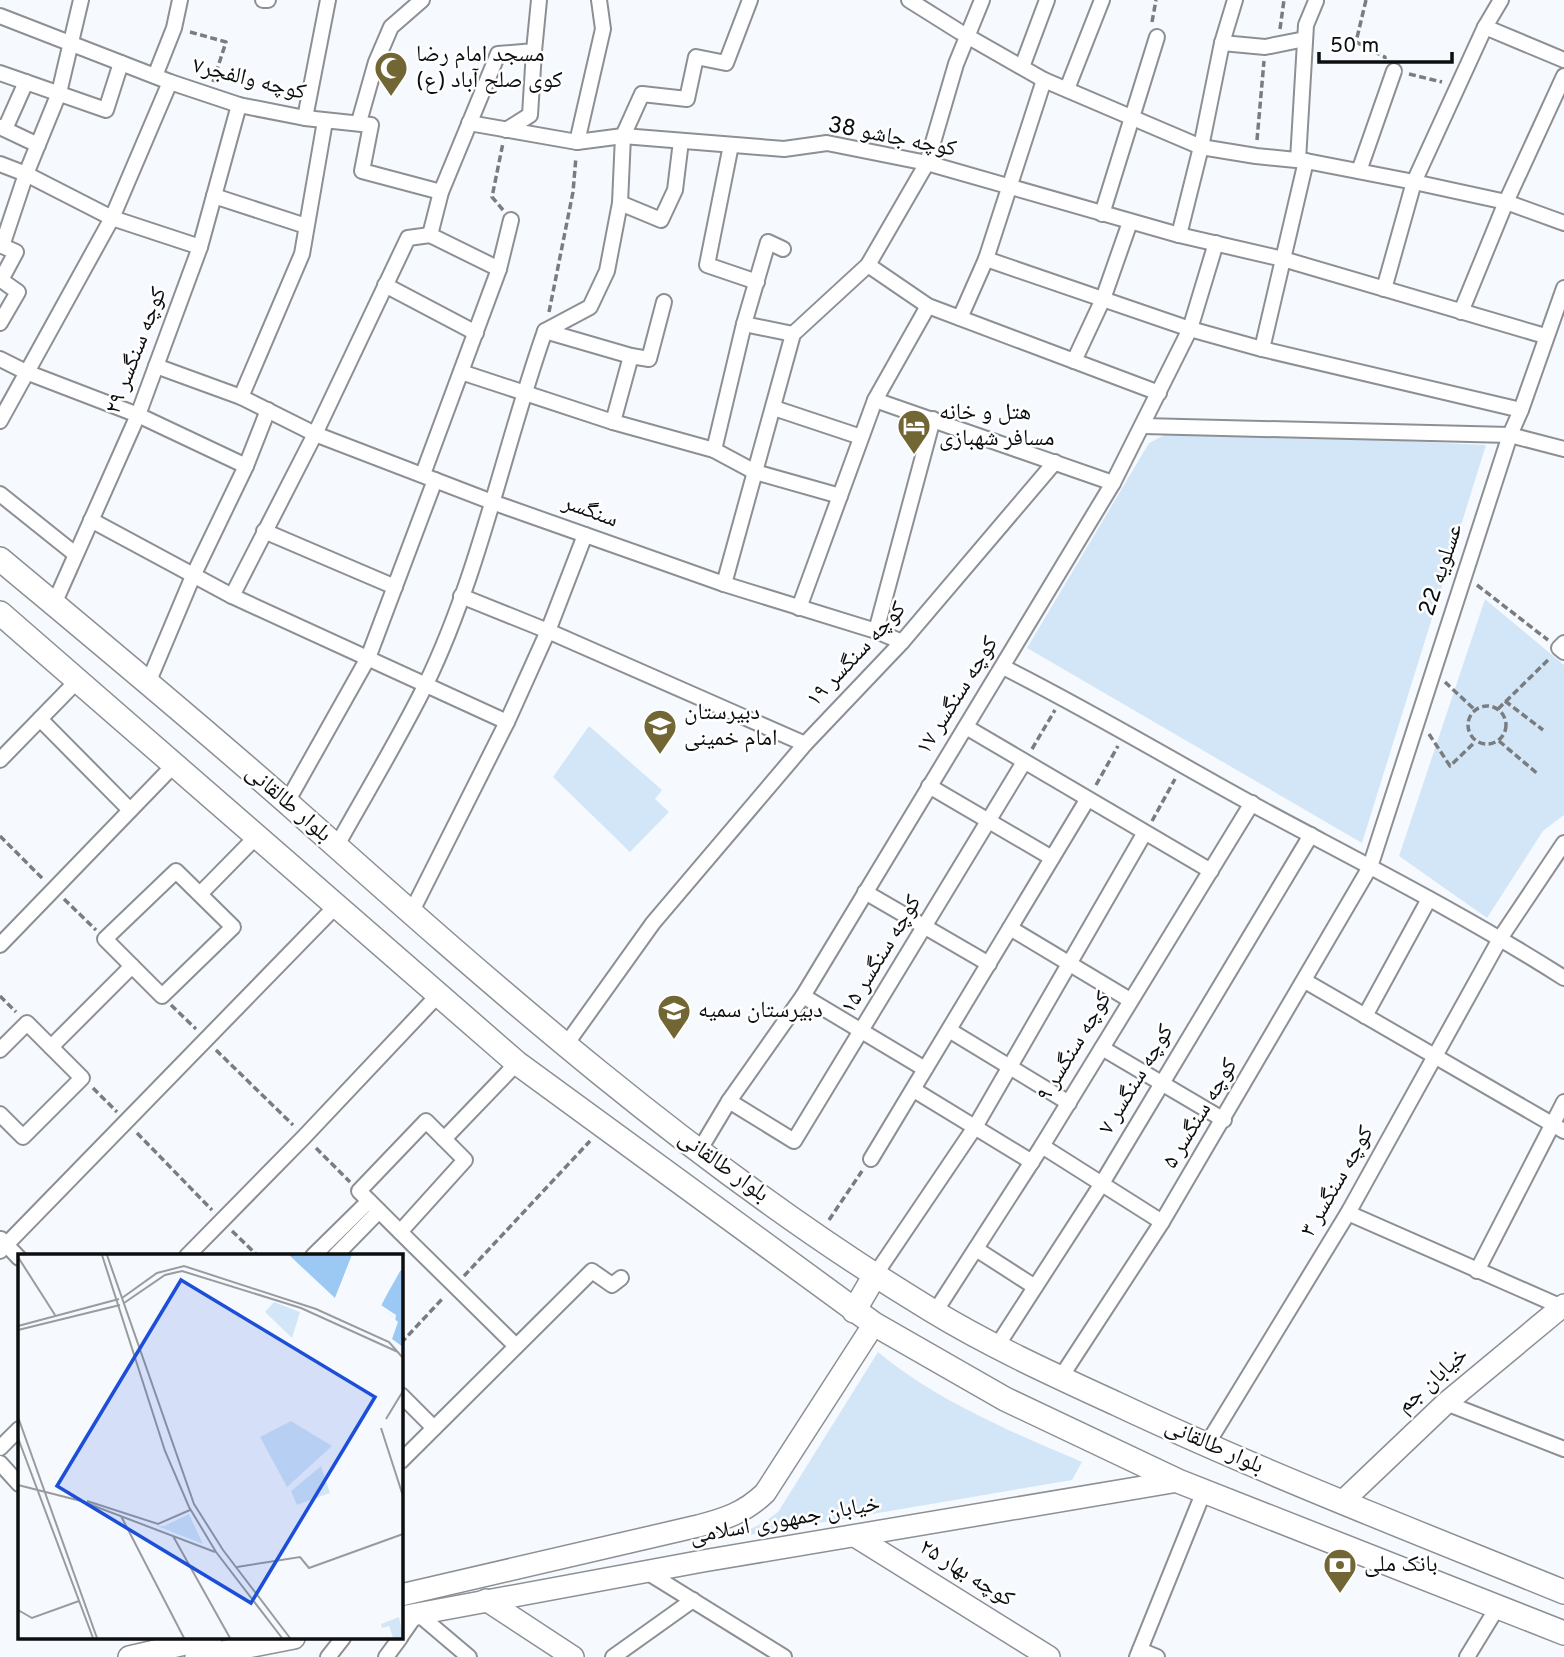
<svg xmlns="http://www.w3.org/2000/svg" width="1564" height="1657" font-family="Overpass,'Noto Naskh Arabic',sans-serif">
<rect width="100%" height="100%" fill="#f6fafe"/>
<!-- green -->
<g fill="#d3e6f8">
<polygon points="1174,430 1486,445 1362,843 1027,648 1149,443"/>
<polygon points="1485,599 1564,665 1564,815 1543,831 1487,918 1399,856"/>
<polygon points="589,726 662,790 655,799 669,812 630,852 553,777"/>
<path d="M878 1352C935 1400 1014 1433 1082 1462L1072 1480 731 1538 763 1523 778 1512Z"/>
</g>
<g fill="none" stroke-linecap="round" stroke-linejoin="round">
<defs>
<g id="street">
<polyline points="263,0 268,0"/>
<polyline points="909,0 960,32 1044,80 1201,147 1256,156 1306,161 1414,182 1506,202 1564,223"/>
<polyline points="0,16 170,82 239,105 305,118 371,125 362,171 441,192"/>
<polyline points="1485,27 1564,60"/>
<polyline points="1222,43 1265,47 1305,39"/>
<polyline points="1022,67 1047,0"/>
<polyline points="0,73 106,110 121,63"/>
<polyline points="155,76 174,28 180,0"/>
<polyline points="1067,89 1102,0"/>
<polyline points="305,118 328,0"/>
<polyline points="359,122 376,62 391,27 422,0"/>
<polyline points="469,123 577,142 623,136 784,149 827,143 927,163 1179,235 1283,259 1545,336"/>
<polyline points="0,127 38,145"/>
<polyline points="5,129 26,82"/>
<polyline points="506,130 530,115 534,51"/>
<polyline points="577,142 603,29 599,0"/>
<polyline points="731,145 707,265 757,282"/>
<polyline points="1298,160 1306,25 1316,1"/>
<polyline points="0,164 26,174 112,218 200,247"/>
<polyline points="1359,171 1394,71"/>
<polyline points="214,196 306,226"/>
<polyline points="620,203 661,220 675,190 681,141"/>
<polyline points="1102,214 1157,37"/>
<polyline points="1179,235 1201,147 1222,43 1235,0"/>
<polyline points="0,245 16,252 1,280 18,292 0,323"/>
<polyline points="2,246 26,174 59,93 81,0"/>
<polyline points="986,259 1044,80"/>
<polyline points="868,265 928,306 1159,393"/>
<polyline points="499,269 430,235 441,192 498,54 534,51 539,0"/>
<polyline points="385,285 476,333"/>
<polyline points="1384,289 1414,182 1485,27 1501,0"/>
<polyline points="1461,312 1506,202 1564,76"/>
<polyline points="960,318 986,259 1190,329 1262,349 1521,410"/>
<polyline points="744,324 793,334"/>
<polyline points="545,331 631,356"/>
<polyline points="1262,349 1306,161"/>
<polyline points="0,359 26,372 138,415 246,466"/>
<polyline points="1074,361 1103,299 1130,222"/>
<polyline points="156,366 241,397 315,434 492,502 724,584 876,631 902,642"/>
<polyline points="461,372 613,422 714,450 755,472 840,496"/>
<polyline points="241,397 302,254 325,121"/>
<polyline points="875,400 1113,483"/>
<polyline points="774,408 861,437"/>
<polyline points="0,421 112,218 170,82"/>
<polyline points="613,422 631,356 649,359 664,302"/>
<polyline points="1143,426 1510,435 1564,449"/>
<polyline points="714,450 744,324 768,242 783,249"/>
<polyline points="423,474 499,269 511,220"/>
<polyline points="0,494 75,554"/>
<polyline points="91,520 232,596 507,722"/>
<polyline points="264,531 395,587"/>
<polyline points="724,584 793,334 868,265 927,163 956,64 982,0"/>
<polyline points="232,596 315,434 408,238 430,235"/>
<polyline points="461,596 548,631 805,744"/>
<polyline points="54,604 138,415 200,247 239,105"/>
<polyline points="799,608 875,400 928,306"/>
<polyline points="876,631 933,419"/>
<polyline points="1564,643 1559,648 1564,652"/>
<path d="M1003 667C1089 710 1170 759 1254 805 1358 861 1464 914 1564 978"/>
<polyline points="148,683 193,576 246,466 268,410"/>
<polyline points="40,719 130,810"/>
<polyline points="966,727 1211,871"/>
<polyline points="0,760 77,681"/>
<polyline points="929,786 1052,858"/>
<polyline points="287,802 368,658 435,480"/>
<path d="M336 847C366 793 399 739 426 684 480 572 504 447 545 331L590 307 607 271 620 203 623 136 642 94 687 99 696 57 726 63 750 0"/>
<polygon points="176,871 233,927 162,996 105,939"/>
<polyline points="865,892 989,964"/>
<polyline points="200,894 257,836"/>
<polyline points="411,913 507,722 548,631 585,535"/>
<polyline points="1010,928 1130,1000"/>
<polyline points="0,945 175,764"/>
<polyline points="1305,981 1564,1131"/>
<polyline points="803,996 925,1069"/>
<polyline points="1365,1016 1429,899"/>
<polyline points="949,1030 1069,1103"/>
<polyline points="565,1046 653,923 805,744 902,642 1055,462"/>
<polyline points="51,1047 132,966"/>
<polyline points="1102,1048 1224,1120"/>
<polyline points="0,1050 27,1023 82,1078 23,1137 0,1114"/>
<polyline points="914,1090 1032,1162"/>
<polyline points="729,1101 794,1141 1024,762"/>
<polyline points="444,1139 517,1063"/>
<polyline points="1042,1146 1162,1222"/>
<polyline points="699,1151 729,1101 803,996 1113,483 1190,329 1216,243"/>
<polyline points="871,1159 1087,800"/>
<polyline points="1348,1213 1564,1308"/>
<path d="M400 1232 465 1160 426 1121 359 1191C411 1243 463 1294 516 1346"/>
<polyline points="1,1239 19,1258"/>
<polyline points="976,1249 1035,1287"/>
<polyline points="0,1251 337,905"/>
<polyline points="187,1256 304,1137 439,994"/>
<polyline points="313,1256 369,1201"/>
<polyline points="335,1256 379,1211"/>
<polyline points="1477,1271 1564,1102"/>
<polyline points="875,1275 975,1127 1144,834"/>
<polyline points="935,1312 1042,1146 1252,803"/>
<polyline points="997,1346 1101,1185 1311,835"/>
<polyline points="1061,1377 1162,1222 1370,867 1510,435 1521,410 1564,288"/>
<polyline points="401,1395 434,1428"/>
<polyline points="1446,1403 1564,1449"/>
<polyline points="1206,1446 1348,1213 1501,937 1564,843"/>
<polyline points="0,1448 19,1429"/>
<polyline points="401,1461 592,1271 612,1285 621,1278"/>
<polyline points="0,1463 19,1484"/>
<polyline points="647,1572 784,1657"/>
<polyline points="401,1636 417,1613 469,1657"/>
<polyline points="1140,1650 1157,1657"/>
<polyline points="328,1657 343,1638"/>
<polyline points="386,1657 400,1638"/>
<polyline points="613,1657 693,1600"/>
<polyline points="1137,1657 1204,1491"/>
<polyline points="1467,1657 1497,1608"/>
</g>
<g id="secondary">
<polyline points="1342,1502 1446,1403 1564,1305"/>
<polyline points="855,1536 1049,1657"/>
<path d="M401 1595 698 1526C725 1519 744 1513 765 1493L874 1324"/>
<polyline points="486,1600 573,1657"/>
<polyline points="401,1617 703,1561 1178,1481"/>
<polyline points="129,1657 211,1638"/>
<polyline points="196,1657 294,1638"/>
</g>
<g id="primary">
<path d="M0 559C97 640 195 721 290 805 493 986 697 1168 931 1310 990 1346 1054 1375 1117 1404 1264 1473 1414 1531 1564 1592"/>
<polyline points="0,613 517,1063 874,1324 1005,1399 1178,1481 1564,1633"/>
<polyline points="854,1311 875,1275"/>
</g>
</defs>
<!-- street casing -->
<use href="#street" stroke="#8c9095" stroke-width="18"/>
<!-- secondary casing -->
<use href="#secondary" stroke="#8c9095" stroke-width="24"/>
<!-- primary casing -->
<use href="#primary" stroke="#8c9095" stroke-width="26"/>
<!-- path -->
<g stroke="#7a7d80" stroke-width="3.5" stroke-dasharray="7 3.5" stroke-linecap="butt">
<polyline points="1366,0 1356,42 1385,57 1385,59"/>
<polyline points="1152,22 1156,0"/>
<polyline points="1280,29 1284,0"/>
<polyline points="190,32 226,42 213,82"/>
<polyline points="1409,74 1442,82"/>
<polyline points="1257,140 1264,61"/>
<polyline points="503,210 492,197 503,143"/>
<polyline points="549,312 573,192 576,157"/>
<polyline points="1477,585 1548,640"/>
<polyline points="1445,682 1475,710"/>
<polyline points="1505,701 1543,730"/>
<circle cx="1487" cy="725" r="19"/>
<polyline points="1498,709 1549,659"/>
<polyline points="1429,734 1450,766 1475,742"/>
<polyline points="1499,741 1539,775"/>
<polyline points="1032,749 1055,710"/>
<polyline points="1096,785 1118,746"/>
<polyline points="1152,821 1175,779"/>
<polyline points="0,836 43,879"/>
<polyline points="64,899 96,930"/>
<polyline points="0,996 16,1012"/>
<polyline points="171,1005 196,1029"/>
<polyline points="216,1050 293,1125"/>
<polyline points="93,1088 117,1112"/>
<polyline points="137,1133 212,1210"/>
<polyline points="316,1148 350,1182"/>
<polyline points="829,1220 862,1171"/>
<polyline points="232,1231 258,1256"/>
<polyline points="464,1276 590,1141"/>
<polyline points="401,1343 444,1297"/>
</g>
<!-- street -->
<use href="#street" stroke="#fff" stroke-width="14"/>
<!-- secondary -->
<use href="#secondary" stroke="#fff" stroke-width="21"/>
<!-- primary -->
<use href="#primary" stroke="#fff" stroke-width="23"/>
</g>
<!-- icons -->
<defs>
<symbol id="mosque-pin" viewBox="-11 -11 22 30"><path d="M0 17L-7.5 6A9.5 9.5 0 1 1 7.5 6Z" fill="#726734" stroke="#fff"/><path d="M3.5-4.9A6 6 0 1 0 3.5 4.9A5 5 0 1 1 3.5-4.9Z" fill="#fff"/></symbol>
<symbol id="hotel-pin" viewBox="-11 -11 22 30"><path d="M0 17L-7.5 6A9.5 9.5 0 1 1 7.5 6Z" fill="#726734" stroke="#fff"/><path d="M-6-4.5h1.5V1H6V5H4.5V3h-9V5H-6ZM-4 0a1.8 1.8 0 1 1 3.6 0ZM.5 0V-2.5h3Q6-2.5 6 0Z" fill="#fff"/></symbol>
<symbol id="school-pin" viewBox="-11 -11 22 30"><path d="M0 17L-7.5 6A9.5 9.5 0 1 1 7.5 6Z" fill="#726734" stroke="#fff"/><path d="M0-5L7-2L0 1L-7-2ZM-4 1L0 2.5L4 1V4Q0 6-4 4Z" fill="#fff"/></symbol>
<symbol id="bank-pin" viewBox="-11 -11 22 30"><path d="M0 17L-7.5 6A9.5 9.5 0 1 1 7.5 6Z" fill="#726734" stroke="#fff"/><path d="M-6-4H6V4H-6ZM0-2.3a2.3 2.3 0 1 0 0 4.6a2.3 2.3 0 1 0 0-4.6Z" fill="#fff"/></symbol>
</defs>
<g fill-rule="evenodd">
<use href="#mosque-pin" x="372" y="49" width="38" height="52"/>
<use href="#hotel-pin" x="895" y="407" width="38" height="52"/>
<use href="#school-pin" x="641" y="707" width="38" height="52"/>
<use href="#school-pin" x="655" y="992" width="38" height="52"/>
<use href="#bank-pin" x="1321" y="1546" width="38" height="52"/>
</g>
<g text-anchor="middle" dominant-baseline="central" stroke-width="5" stroke-linejoin="round" paint-order="stroke">
<!-- poi labels -->
<g font-size="23" fill="#0c0e0f" stroke="#fff" text-anchor="start">
<text x="416" y="55">مسجد امام رضا<tspan x="416" dy="26">(ع) کوی صلح آباد</tspan></text>
<text x="939" y="413">هتل و خانه<tspan x="939" dy="26">مسافر شهبازی</tspan></text>
<text x="684" y="713">دبیرستان<tspan x="684" dy="26">امام خمینی</tspan></text>
<text x="698" y="1011">دبیرستان سمیه</text>
<text x="1364" y="1565">بانک ملی</text>
</g>
<!-- street labels -->
<g font-size="23" fill="#0c0e0f" stroke="#fff">
<text transform="translate(249 80) rotate(14)">کوچه والفجر۷</text>
<text transform="translate(892 138) rotate(11)">کوچه جاشو 38</text>
<text transform="translate(137 351) rotate(-69)">کوچه سنگسر ۲۹</text>
<text transform="translate(590 512) rotate(20)">سنگسر</text>
<text transform="translate(1442 570) rotate(-72)">عسلویه 22</text>
<text transform="translate(857 655) rotate(-47)">کوچه سنگسر ۱۹</text>
<text transform="translate(958 696) rotate(-58)">کوچه سنگسر ۱۷</text>
<text transform="translate(288 804) rotate(41)">بلوار طالقانی</text>
<text transform="translate(882 955) rotate(-59)">کوچه سنگسر ۱۵</text>
<text transform="translate(1075 1047) rotate(-59)">کوچه سنگسر ۹</text>
<text transform="translate(1137 1080) rotate(-59)">کوچه سنگسر ۷</text>
<text transform="translate(1201 1114) rotate(-59)">کوچه سنگسر ۵</text>
<text transform="translate(723 1167) rotate(36)">بلوار طالقانی</text>
<text transform="translate(1338 1182) rotate(-60)">کوچه سنگسر ۳</text>
<text transform="translate(1433 1381) rotate(-42)">خیابان جم</text>
<text transform="translate(1214 1447) rotate(24)">بلوار طالقانی</text>
<text transform="translate(785 1521) rotate(-10)">خیابان جمهوری اسلامی</text>
<text transform="translate(966 1574) rotate(32)">کوچه بهار ۲۵</text>
</g>
</g>
<!-- overview -->
<g transform="translate(18 1254)">
<rect width="385" height="385" fill="#f6fafe"/>
<path d="M256 48 282 58 274 84 247 58ZM273 167 314 192 269 233 242 183ZM303 212 312 239 279 251 273 237ZM171 260 185 290 139 272H146ZM381 363 385 384H375L371 372 364 374 363 370Z" fill="#d3e6f8"/>
<path d="M271 1H334L317 44ZM385 16V93L374 85 380 68 363 52 380 17Z" fill="#9cc9f4"/>
<path d="M334 1 359 12 370 1 360 15 337 4 316 47ZM385 12 363 51 378 61 374 85 375 63 360 51 377 15Z" fill="#f6fafe"/>
<path fill="none" stroke="#989c9e" stroke-width="2" d="M84 1 147 197 171 253 198 298 264 384M89 1 176 250 205 296 272 384M0 3 37 61M104 44 139 19 166 12 298 55 371 88 385 104M106 49 147 21 164 17 283 54 380 98M0 72 101 45M0 76 102 51M0 163 79 384M368 165 385 137M363 174 385 242M0 184 75 384M0 231 63 247 197 298M69 247 140 270 172 256M103 262 166 384M155 282 212 384M219 313 282 303 291 314 385 280M0 356 14 364 61 347"/>
<path fill="#1d4ed8" fill-opacity="0.15" stroke="#1d4ed8" stroke-width="3.5" d="M163 26 357 143 233 349 39 232Z"/>
<rect width="385" height="385" fill="none" stroke="#0c0e0f" stroke-width="3.5"/>
</g>
<!-- scale -->
<path d="M1319 52v10h133v-10" fill="none" stroke="#0c0e0f" stroke-width="3.5"/>
<text x="1330" y="52" font-size="21" fill="#0c0e0f" stroke="#ffffff" stroke-width="5" paint-order="stroke">50 m</text>
</svg>
